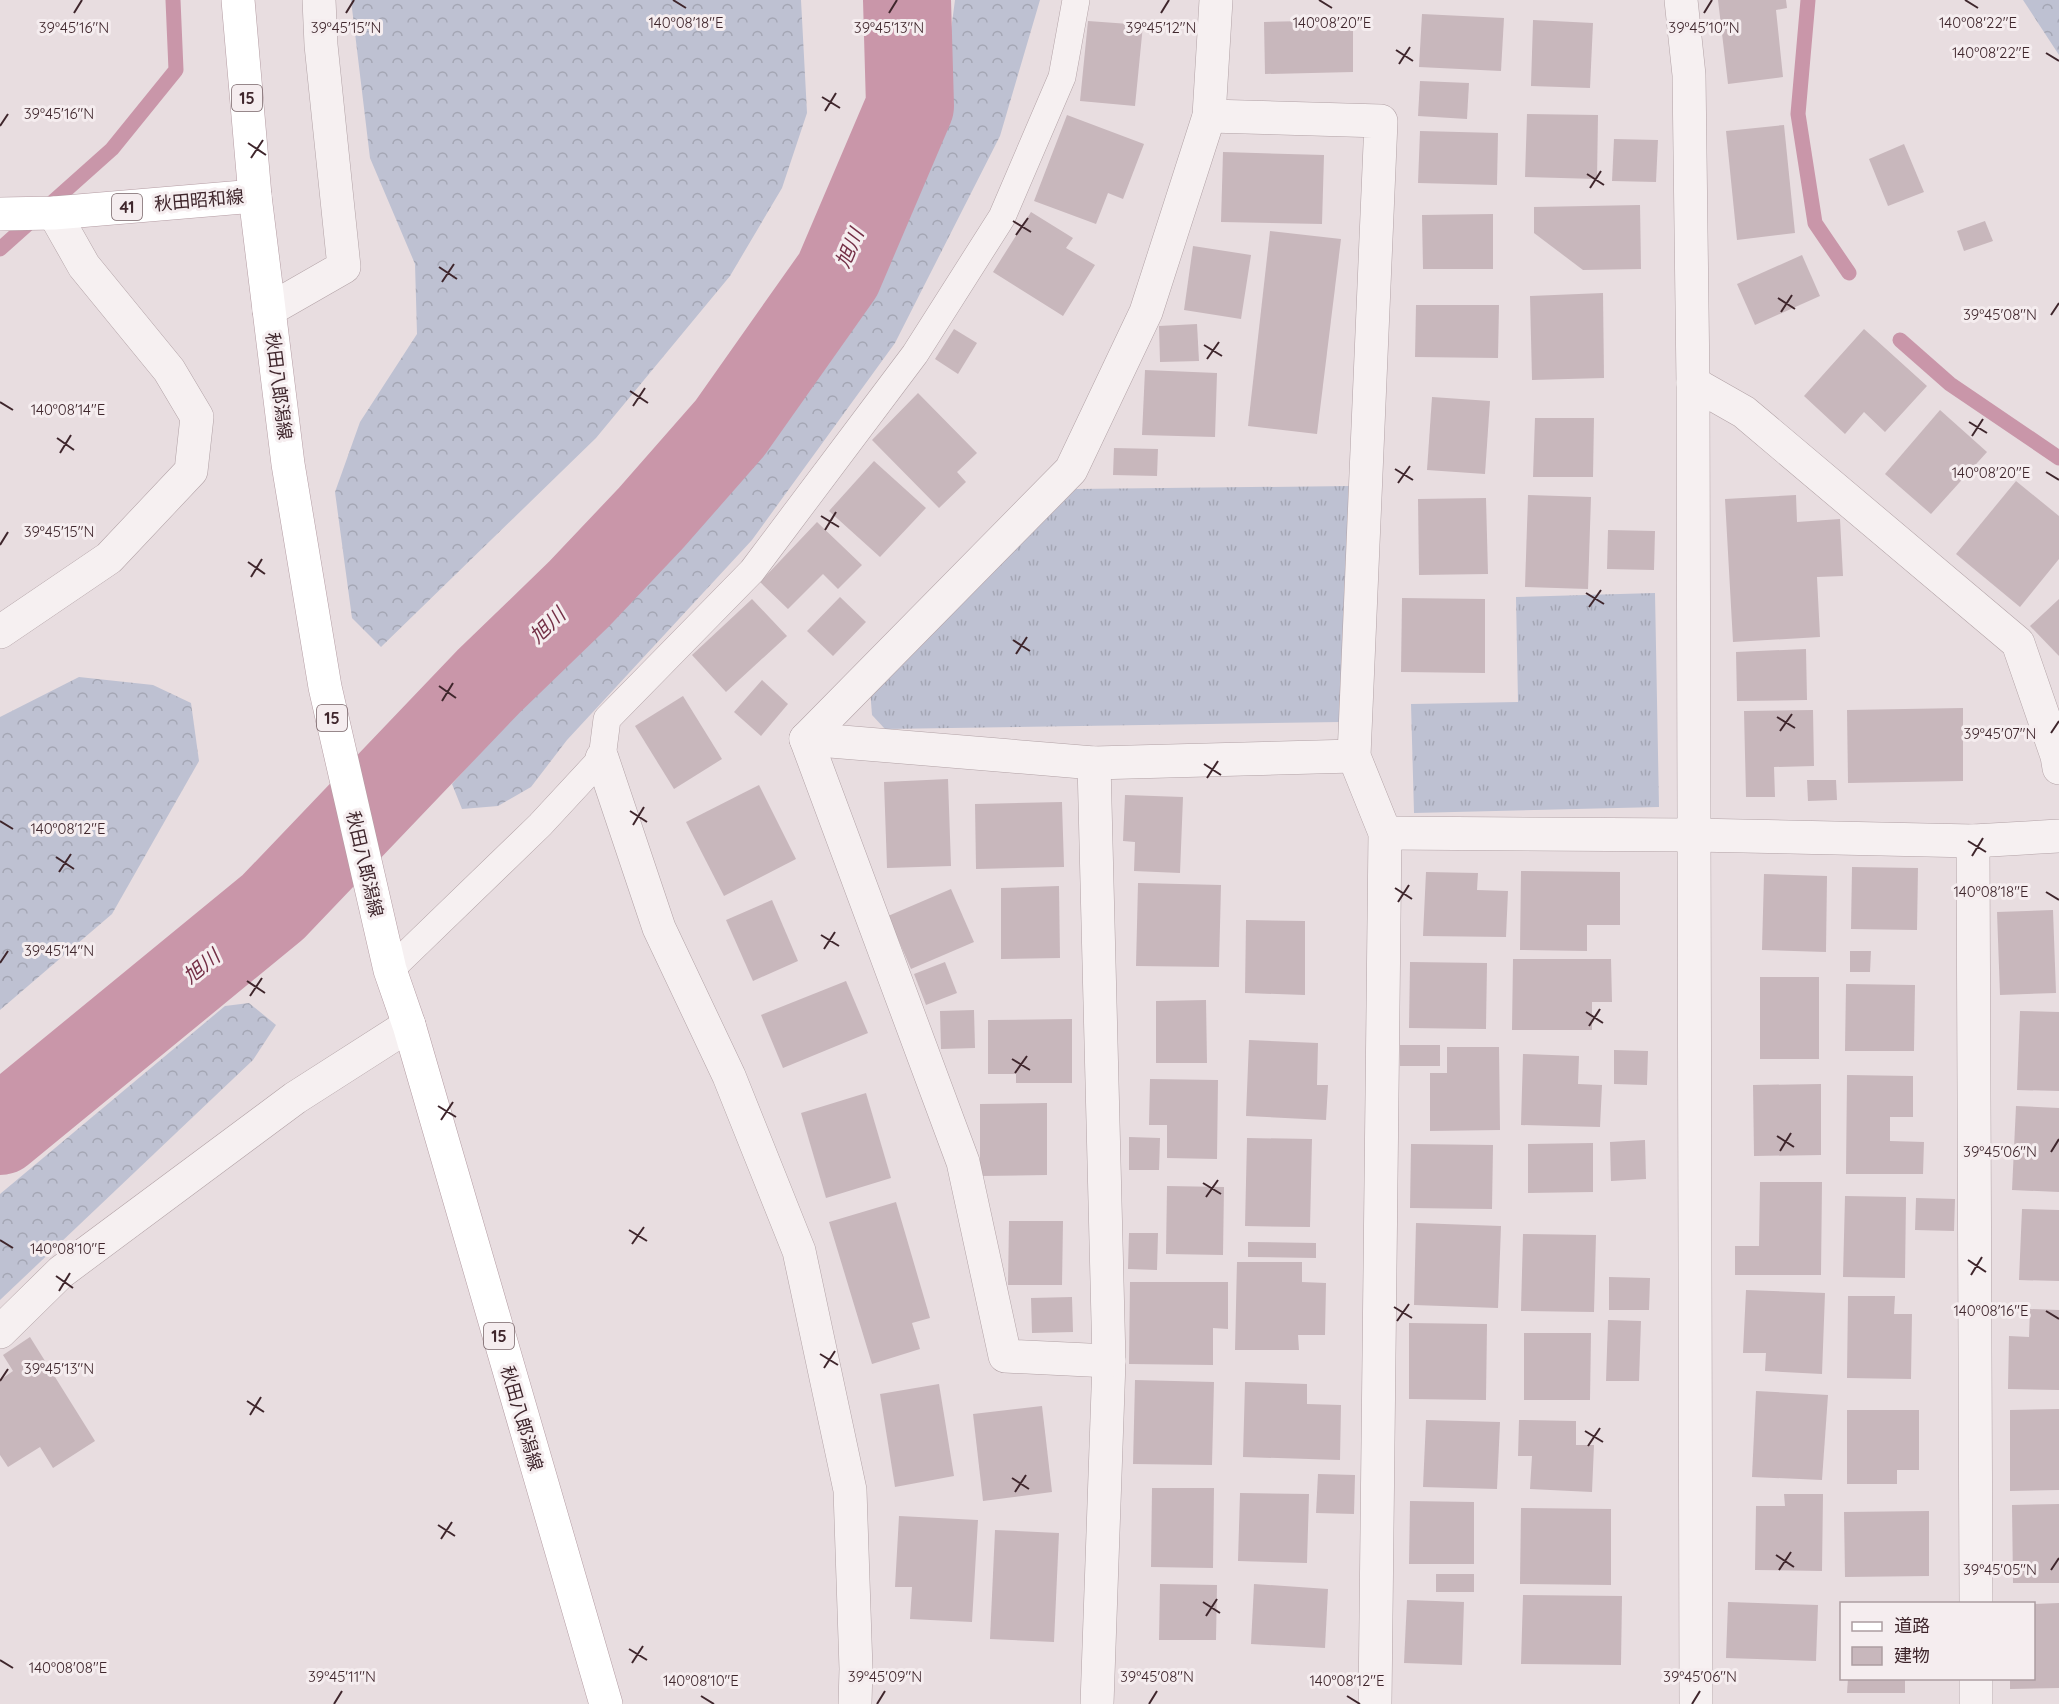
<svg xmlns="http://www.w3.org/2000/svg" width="2059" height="1704" font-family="Quicksand,'Noto Sans JP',sans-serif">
<defs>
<pattern id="grass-tufts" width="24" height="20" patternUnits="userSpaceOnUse" patternTransform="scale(1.5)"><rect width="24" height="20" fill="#bec1d2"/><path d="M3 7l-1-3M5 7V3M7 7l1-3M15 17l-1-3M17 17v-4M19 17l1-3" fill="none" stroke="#a4a6b4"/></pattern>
<pattern id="forest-crowns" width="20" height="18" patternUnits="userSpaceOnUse" patternTransform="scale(1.5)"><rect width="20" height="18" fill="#bec1d2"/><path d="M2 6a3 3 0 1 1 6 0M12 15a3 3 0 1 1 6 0" fill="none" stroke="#a4a6b4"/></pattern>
</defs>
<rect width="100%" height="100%" fill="#e8dde0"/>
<!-- grass -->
<g fill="url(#grass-tufts)">
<polygon points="1350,486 1341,722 885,729 872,715 870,689 1076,489"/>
<polygon points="1655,593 1659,807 1414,813 1411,704 1518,702 1516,597"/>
</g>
<!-- forest -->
<g fill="url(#forest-crowns)">
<polygon points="351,0 801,0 807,113 782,188 730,276 596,438 381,647 352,618 335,492 360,422 417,334 415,264 370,158"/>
<polygon points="955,0 1040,0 1000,136 895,343 752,540 567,740 531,787 498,806 462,809 452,784 721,481 862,279 940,113"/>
<polygon points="2023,0 2059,0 2059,55"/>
<polygon points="79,677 153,685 191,703 199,761 112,914 0,1010 0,717"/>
<polygon points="249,1003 276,1025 253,1060 0,1300 0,1194 225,1006"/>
</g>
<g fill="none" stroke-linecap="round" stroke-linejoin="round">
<!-- stream -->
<g stroke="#c996a9" stroke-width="15">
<polyline points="1808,0 1798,114 1815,223 1849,273"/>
<polyline points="0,249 112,149 176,70 173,0"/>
<polyline points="1900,340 1950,384 2059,458"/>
</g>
<!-- river -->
<polyline stroke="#c996a9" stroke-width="88" points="0,1131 273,907 489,681 579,594 651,518 730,428 838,275 910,106 907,0"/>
</g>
<!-- building -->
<g fill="#c8b7bc">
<polygon points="1718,0 1786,0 1787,8 1776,10 1783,77 1728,84"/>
<polygon points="1422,14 1504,18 1501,71 1419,67"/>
<polygon points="1353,20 1353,72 1265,74 1264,22"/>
<polygon points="1533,20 1593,23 1590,88 1531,86"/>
<polygon points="1088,21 1143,25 1135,106 1080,101"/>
<polygon points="1420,81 1469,83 1467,119 1418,116"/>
<polygon points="1527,114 1598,115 1597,179 1525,177"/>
<polygon points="1067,115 1144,144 1123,199 1108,193 1096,224 1034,201"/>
<polygon points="1784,125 1795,233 1737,240 1726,131"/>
<polygon points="1420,131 1498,133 1497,185 1418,183"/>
<polygon points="1614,139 1658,140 1656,182 1612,181"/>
<polygon points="1904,144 1924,192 1888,206 1869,159"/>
<polygon points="1223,152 1324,155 1322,224 1221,222"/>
<polygon points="1640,205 1641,269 1583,270 1534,233 1534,207"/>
<polygon points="1031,212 1073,238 1066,248 1095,265 1063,316 993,272"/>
<polygon points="1493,214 1493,269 1423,269 1422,215"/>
<polygon points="1985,221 1993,241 1964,251 1957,231"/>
<polygon points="1270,231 1341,239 1317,434 1248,426"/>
<polygon points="1193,246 1251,255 1241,319 1184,310"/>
<polygon points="1802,255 1820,296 1755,325 1737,284"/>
<polygon points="1603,293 1604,378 1532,380 1530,296"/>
<polygon points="1416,305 1499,305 1498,358 1415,357"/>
<polygon points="1197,324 1199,361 1160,362 1159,326"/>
<polygon points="954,329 977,343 958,374 935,359"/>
<polygon points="1864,329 1927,386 1885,432 1864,412 1845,434 1804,396"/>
<polygon points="1145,370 1217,373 1215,437 1142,435"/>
<polygon points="918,393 977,453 957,472 966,482 939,508 872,440"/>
<polygon points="1432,397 1490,401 1485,474 1427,470"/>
<polygon points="1940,410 1987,452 1931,514 1885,474"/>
<polygon points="1535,418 1594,418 1593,477 1533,477"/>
<polygon points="1114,448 1158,449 1157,476 1113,475"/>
<polygon points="874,461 926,508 880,557 829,511"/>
<polygon points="2016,481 2059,516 2059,559 2020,607 1956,554"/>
<polygon points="1528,495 1591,497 1588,589 1525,587"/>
<polygon points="1796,495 1797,522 1840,519 1843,576 1817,577 1820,637 1733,642 1725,499"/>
<polygon points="1486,498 1488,574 1419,575 1418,499"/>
<polygon points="817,522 862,565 838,589 823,574 788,609 760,582"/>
<polygon points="1608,530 1655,531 1654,570 1607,569"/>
<polygon points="840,597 866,622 833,656 807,631"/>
<polygon points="1402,598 1485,599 1485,673 1401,672"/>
<polygon points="752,599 787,636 726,692 692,655"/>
<polygon points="2059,599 2059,656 2030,626"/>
<polygon points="1806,649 1807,700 1737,701 1736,652"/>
<polygon points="762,680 788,704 761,736 734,712"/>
<polygon points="683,696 722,759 674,789 635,726"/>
<polygon points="1963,708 1963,781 1848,783 1847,710"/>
<polygon points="1813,710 1814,766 1774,767 1775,797 1746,797 1744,711"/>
<polygon points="948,779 951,866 887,868 884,782"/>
<polygon points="1807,780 1836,780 1837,800 1808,801"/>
<polygon points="759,785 796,859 724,896 686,822"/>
<polygon points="1125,795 1183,797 1180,873 1134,871 1135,842 1123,841"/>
<polygon points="1062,802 1064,867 976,869 975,804"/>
<polygon points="1852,867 1918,868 1917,930 1851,929"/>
<polygon points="1521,871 1620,872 1620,925 1587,925 1587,951 1520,950"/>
<polygon points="1426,872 1478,873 1477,890 1508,891 1506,937 1423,936"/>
<polygon points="1764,874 1827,876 1826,952 1762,950"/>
<polygon points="1138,883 1221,885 1219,967 1136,966"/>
<polygon points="1059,886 1060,958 1001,959 1001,888"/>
<polygon points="951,889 974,942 911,969 888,916"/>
<polygon points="772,900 798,961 753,981 726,920"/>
<polygon points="2053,910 2056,993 2000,995 1997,912"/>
<polygon points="1246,920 1305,921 1305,995 1245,993"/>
<polygon points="1850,951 1871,951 1870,972 1850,972"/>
<polygon points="1513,959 1611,959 1612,1002 1592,1002 1592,1030 1512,1030"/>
<polygon points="945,962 957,993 926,1005 914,974"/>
<polygon points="1410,962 1487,963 1486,1029 1409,1028"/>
<rect x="1760" y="977" width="59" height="82"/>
<polygon points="846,981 868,1033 783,1068 761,1015"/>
<polygon points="1846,984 1915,985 1914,1051 1845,1051"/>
<polygon points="1206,1000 1207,1063 1156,1063 1156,1001"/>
<polygon points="974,1010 975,1048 941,1049 940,1011"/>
<polygon points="2020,1011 2059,1012 2059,1091 2017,1090"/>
<polygon points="1072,1019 1072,1083 1016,1083 1016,1074 988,1074 988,1020"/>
<polygon points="1249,1040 1318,1043 1317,1085 1328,1085 1326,1120 1246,1116"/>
<rect x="1400" y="1045" width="40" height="21"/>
<polygon points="1447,1047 1499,1047 1500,1130 1430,1131 1430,1073 1447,1073"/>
<polygon points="1614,1050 1648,1051 1647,1085 1614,1084"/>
<polygon points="1523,1054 1579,1056 1578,1084 1602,1085 1600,1127 1521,1125"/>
<polygon points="1847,1075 1913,1076 1913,1117 1890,1117 1890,1141 1924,1142 1923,1174 1846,1174"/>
<polygon points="1150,1079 1218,1080 1217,1159 1167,1158 1167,1125 1149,1125"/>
<polygon points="1821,1084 1821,1155 1754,1156 1753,1085"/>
<polygon points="866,1093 891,1178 826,1198 801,1113"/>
<polygon points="1047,1103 1047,1175 980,1176 980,1104"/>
<polygon points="2016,1106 2059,1108 2059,1192 2012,1190"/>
<polygon points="1129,1137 1160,1138 1159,1170 1129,1170"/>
<polygon points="1247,1138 1312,1139 1310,1227 1245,1226"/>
<polygon points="1645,1140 1646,1179 1611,1181 1610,1142"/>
<polygon points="1593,1143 1593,1192 1528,1193 1528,1144"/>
<polygon points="1411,1144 1493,1145 1492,1209 1410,1208"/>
<polygon points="1760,1182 1822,1182 1821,1275 1735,1275 1735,1246 1759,1246"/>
<polygon points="1167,1186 1224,1187 1223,1255 1166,1254"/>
<polygon points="1845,1196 1906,1197 1905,1278 1843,1277"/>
<polygon points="1916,1198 1955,1199 1954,1231 1915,1230"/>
<polygon points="896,1202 930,1318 912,1323 920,1349 872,1364 829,1222"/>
<polygon points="2022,1209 2059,1210 2059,1281 2019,1280"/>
<polygon points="1009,1221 1063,1221 1062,1285 1008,1285"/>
<polygon points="1416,1223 1501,1226 1498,1308 1414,1305"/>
<polygon points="1129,1233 1158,1233 1157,1270 1128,1269"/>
<polygon points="1523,1234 1596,1235 1594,1312 1521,1311"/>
<polygon points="1248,1242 1316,1243 1316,1258 1248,1257"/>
<polygon points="1237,1262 1302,1262 1302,1282 1326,1283 1325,1335 1298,1335 1299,1350 1235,1350"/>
<polygon points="1609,1277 1650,1278 1649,1310 1609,1310"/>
<polygon points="1130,1282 1228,1282 1228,1329 1213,1328 1213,1365 1129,1364"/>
<polygon points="1746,1290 1825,1293 1822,1374 1765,1371 1766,1353 1743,1353"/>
<polygon points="1848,1296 1895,1296 1894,1314 1912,1314 1911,1379 1847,1378"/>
<polygon points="1072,1297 1073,1332 1032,1333 1031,1298"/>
<polygon points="2030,1309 2059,1310 2059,1390 2008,1389 2009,1336 2029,1337"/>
<polygon points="1608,1320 1641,1321 1639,1381 1606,1381"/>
<polygon points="1409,1323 1487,1324 1486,1400 1409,1399"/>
<polygon points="1524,1333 1591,1333 1590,1400 1524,1400"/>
<polygon points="30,1337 95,1441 53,1468 40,1447 8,1467 0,1455 0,1380 13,1371 3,1355"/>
<polygon points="1135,1380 1214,1382 1212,1465 1133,1464"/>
<polygon points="1245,1382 1307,1384 1307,1404 1341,1405 1340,1460 1243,1457"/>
<polygon points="939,1384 954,1476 895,1487 880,1394"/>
<polygon points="1756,1391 1828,1395 1822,1480 1752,1477"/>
<polygon points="1042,1406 1052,1492 983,1501 973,1414"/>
<polygon points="2059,1409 2059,1490 2010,1491 2010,1410"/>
<polygon points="1847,1410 1919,1410 1919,1470 1897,1470 1897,1484 1847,1484"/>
<polygon points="1426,1420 1500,1422 1497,1489 1423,1487"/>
<polygon points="1519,1420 1576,1421 1576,1445 1594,1445 1592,1492 1530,1489 1532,1456 1518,1456"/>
<polygon points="1318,1474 1355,1475 1354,1514 1316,1513"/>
<polygon points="1152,1488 1214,1488 1213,1568 1151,1567"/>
<polygon points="1240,1493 1309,1494 1307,1563 1238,1561"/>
<polygon points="1784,1494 1823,1494 1822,1571 1755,1570 1756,1506 1785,1506"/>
<polygon points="1410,1501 1474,1502 1474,1564 1409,1564"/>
<polygon points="2059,1504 2059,1583 2013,1583 2012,1505"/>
<polygon points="1521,1508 1611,1509 1611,1585 1520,1584"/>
<polygon points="1929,1511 1929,1576 1845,1577 1844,1512"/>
<polygon points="899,1516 978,1520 972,1622 910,1619 912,1587 895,1587"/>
<polygon points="995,1530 1059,1533 1054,1642 990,1639"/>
<rect x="1436" y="1574" width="38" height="18"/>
<polygon points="1160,1584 1217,1585 1216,1640 1159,1640"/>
<polygon points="1254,1584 1328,1589 1325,1648 1251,1644"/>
<polygon points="1523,1595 1622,1596 1621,1665 1521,1664"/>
<polygon points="1407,1600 1464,1602 1462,1665 1404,1663"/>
<polygon points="1728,1602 1818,1605 1816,1661 1726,1658"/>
<polygon points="2059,1603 2059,1688 2010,1689 2010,1678 2034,1678 2034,1604"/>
<polygon points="1848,1678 1905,1678 1905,1693 1847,1693"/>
</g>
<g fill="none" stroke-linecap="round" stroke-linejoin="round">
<defs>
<polyline id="lane" points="390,970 540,825 602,758 607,719 752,571 915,354 1002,217 1062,77 1076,0"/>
<g id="street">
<polyline points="1681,0 1689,75 1693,383 1696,1704"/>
<polyline points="1209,116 1381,121 1354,756 1385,833 1375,1704"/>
<polyline points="269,310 344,267 321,45 319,0"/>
<polyline points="1693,383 1744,412 2018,643 2057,756 2059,768"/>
<polyline points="0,632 109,558 191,471 197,417 169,370 84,266 54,213"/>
<polyline points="806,739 1094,763 1354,756"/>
<polyline points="602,758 659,928 729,1076 799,1251 850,1490 856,1669 855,1704"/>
<polyline points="1094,763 1109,1361 1097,1704"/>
<polyline points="1385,833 1693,835 1973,841 2059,836"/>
<polyline points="1973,841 1976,1604"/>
<polyline points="0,1332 61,1272 295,1098 409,1025"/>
<polyline points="1109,1361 1005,1356 963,1162 806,739 1071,470 1146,312 1209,116 1216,0"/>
<polyline points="1976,1678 1976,1704"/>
</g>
<g id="primary">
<polyline points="238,0 255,196 288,464 325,687 390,970 409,1025 606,1704"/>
<polyline points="0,214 54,213 255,196"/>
</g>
</defs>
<!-- lane casing -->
<use href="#lane" stroke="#b2a2a6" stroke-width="28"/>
<!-- street casing -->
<use href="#street" stroke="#b2a2a6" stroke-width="34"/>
<!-- primary casing -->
<use href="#primary" stroke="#b49ca3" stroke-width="34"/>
<!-- lane -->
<use href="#lane" stroke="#f6f0f1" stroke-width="27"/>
<!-- street -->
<use href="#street" stroke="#f6f0f1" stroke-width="33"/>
<!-- primary -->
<use href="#primary" stroke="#fff" stroke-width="33"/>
</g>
<!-- ticks -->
<path fill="none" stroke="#3f262c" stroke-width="2" d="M673 0 686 8M1319 0 1332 8M1965 0 1978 8M74 13 82 0M346 13 354 0M889 13 897 0M1161 13 1169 0M1704 13 1712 0M1396 50 1413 61M2046 53 2059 61M1399 64 1410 47M822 97 840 108M825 111 836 93M0 126 8 114M248 143 266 155M251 158 263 140M1587 174 1604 185M1590 188 1601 171M1013 221 1031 232M1016 235 1028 218M439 267 457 279M442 282 454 264M1778 298 1795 309M1781 312 1792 295M2051 315 2059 303M1204 345 1222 356M1207 359 1219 342M630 391 648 403M0 402 13 410M633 406 645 388M1969 422 1987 433M1972 436 1983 419M57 438 74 450M60 453 71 435M1395 469 1413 480M2046 472 2059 480M1398 483 1410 466M821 516 839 527M825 530 836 512M0 545 8 532M248 562 265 574M251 577 262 559M1586 593 1604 604M1589 607 1601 590M1013 640 1030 651M1016 654 1027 637M439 686 456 698M442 701 453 683M1777 717 1795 728M1780 731 1792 714M2051 733 2059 721M1204 764 1221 775M1207 778 1218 761M630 811 647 822M0 821 13 829M633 825 644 807M1968 841 1986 852M1972 856 1983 838M56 857 74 869M59 872 71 854M1395 888 1412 899M2046 892 2059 900M1398 902 1409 885M821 935 839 946M824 949 835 932M0 963 8 951M247 981 265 993M250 996 262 978M1586 1012 1603 1023M1589 1026 1600 1009M1012 1059 1030 1070M1015 1073 1027 1056M438 1106 456 1117M441 1120 453 1102M1777 1136 1794 1147M1780 1151 1791 1133M2051 1152 2059 1139M1203 1183 1221 1194M1206 1197 1218 1180M629 1230 647 1241M0 1240 13 1248M632 1244 644 1227M1968 1260 1986 1272M1971 1275 1982 1257M56 1276 73 1288M59 1291 70 1273M1394 1307 1412 1318M2046 1311 2059 1319M1397 1321 1409 1304M820 1354 838 1365M824 1368 835 1351M0 1381 8 1369M247 1401 264 1412M250 1415 261 1397M1585 1431 1603 1442M1588 1446 1600 1428M1012 1478 1029 1489M1015 1492 1026 1475M438 1525 455 1536M441 1539 452 1522M1776 1555 1794 1567M1779 1570 1791 1552M2051 1570 2059 1558M1203 1602 1220 1613M1206 1616 1217 1599M629 1649 647 1660M0 1660 13 1668M632 1663 643 1646M701 1696 714 1704M1347 1696 1360 1704M334 1704 342 1691M877 1704 885 1691M1149 1704 1157 1691M1692 1704 1700 1691"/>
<g text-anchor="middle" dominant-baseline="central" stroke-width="6" stroke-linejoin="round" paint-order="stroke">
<!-- shield labels -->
<g fill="#f5edef" stroke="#766266" stroke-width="1.5">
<rect x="232" y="85" width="30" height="26" rx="4.5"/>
<rect x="112" y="194" width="30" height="26" rx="4.5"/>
<rect x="317" y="705" width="30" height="26" rx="4.5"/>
<rect x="484" y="1323" width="30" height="26" rx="4.5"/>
</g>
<g font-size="16" font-weight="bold" fill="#3f262c">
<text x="247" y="98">15</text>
<text x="127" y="207">41</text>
<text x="332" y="718">15</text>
<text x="499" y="1336">15</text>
</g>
<!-- street labels -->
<g font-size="18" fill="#3f262c" stroke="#f5edef">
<text transform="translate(199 200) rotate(-5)">秋田昭和線</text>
<text transform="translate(279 386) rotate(83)">秋田八郎潟線</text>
<text transform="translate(365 864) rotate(77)">秋田八郎潟線</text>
<text transform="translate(522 1418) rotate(74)">秋田八郎潟線</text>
</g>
<!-- water labels -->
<g font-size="20" font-style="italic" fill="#742f46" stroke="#f5edef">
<text transform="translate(849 248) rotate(-67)">旭川</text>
<text transform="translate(547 625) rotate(-44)">旭川</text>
<text transform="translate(201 966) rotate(-39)">旭川</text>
</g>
</g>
<g font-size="15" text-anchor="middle" fill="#3f262c" stroke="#f5edef" stroke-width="6" stroke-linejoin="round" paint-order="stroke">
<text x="686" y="28">140°08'18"E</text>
<text x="1978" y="28">140°08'22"E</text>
<text x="1332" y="28">140°08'20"E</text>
<text x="74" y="33">39°45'16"N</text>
<text x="346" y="33">39°45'15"N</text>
<text x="889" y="33">39°45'13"N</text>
<text x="1161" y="33">39°45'12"N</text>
<text x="1704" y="33">39°45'10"N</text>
<text x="1991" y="58">140°08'22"E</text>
<text x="59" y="119">39°45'16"N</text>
<text x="2000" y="320">39°45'08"N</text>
<text x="68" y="415">140°08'14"E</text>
<text x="1991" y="478">140°08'20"E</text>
<text x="59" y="537">39°45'15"N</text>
<text x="2000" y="739">39°45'07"N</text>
<text x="68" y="834">140°08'12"E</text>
<text x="1991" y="897">140°08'18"E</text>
<text x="59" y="956">39°45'14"N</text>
<text x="2000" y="1157">39°45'06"N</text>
<text x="68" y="1254">140°08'10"E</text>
<text x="1991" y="1316">140°08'16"E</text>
<text x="59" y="1374">39°45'13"N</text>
<text x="2000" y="1575">39°45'05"N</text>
<text x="68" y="1673">140°08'08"E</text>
<text x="342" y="1682">39°45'11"N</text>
<text x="885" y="1682">39°45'09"N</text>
<text x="1157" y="1682">39°45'08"N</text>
<text x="1700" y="1682">39°45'06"N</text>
<text x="701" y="1686">140°08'10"E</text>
<text x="1347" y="1686">140°08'12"E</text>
</g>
<!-- legend -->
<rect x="1840" y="1602" width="195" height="78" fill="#f5edef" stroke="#ac9da1" stroke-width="1.5"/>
<rect x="1852" y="1622" width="30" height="9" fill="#ffffff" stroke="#ac9da1" stroke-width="1.5"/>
<text x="1894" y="1632" font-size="18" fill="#3f262c">道路</text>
<rect x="1852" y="1647" width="30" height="18" fill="#c8b7bc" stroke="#ac9da1" stroke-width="1.5"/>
<text x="1894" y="1662" font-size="18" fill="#3f262c">建物</text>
</svg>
